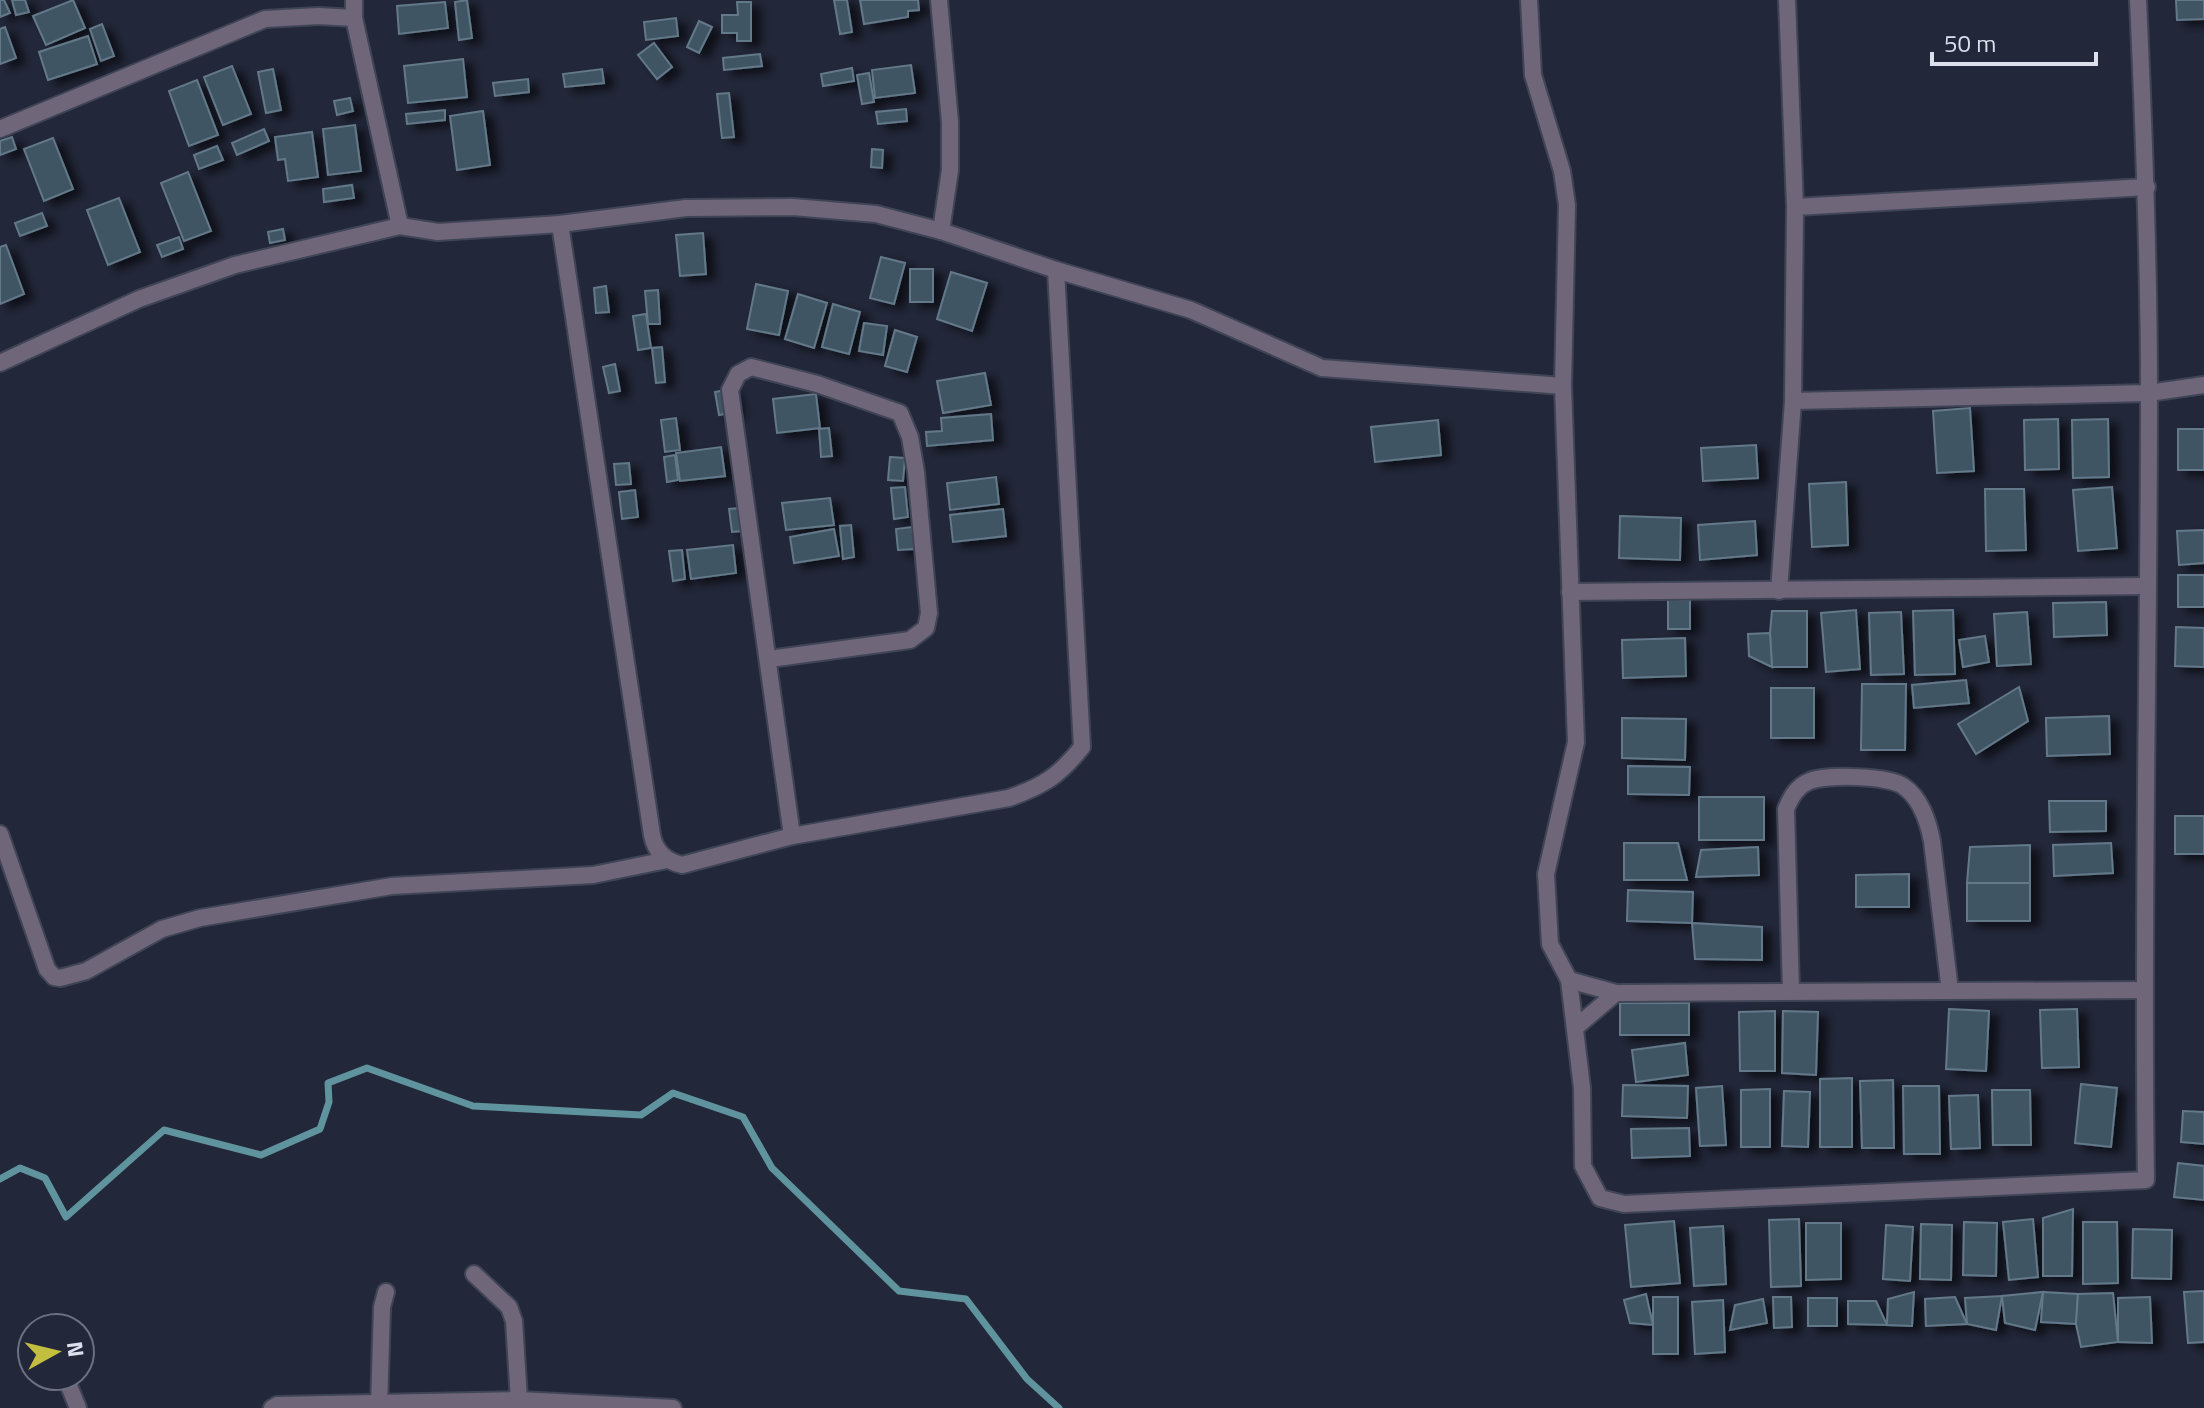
<svg xmlns="http://www.w3.org/2000/svg" width="2204" height="1408" font-family="'Titillium Web',sans-serif">
<defs>
<filter id="shadow"><feDropShadow dx="9" dy="5" stdDeviation="4" flood-color="#0009"/></filter>
</defs>
<rect width="100%" height="100%" fill="#222739"/>
<g fill="none" stroke-linecap="round" stroke-linejoin="round">
<!-- stream -->
<polyline stroke="#5f939d" stroke-width="7" points="0,1179 20,1168 45,1178 66,1217 164,1130 261,1155 320,1129 329,1102 328,1083 367,1068 473,1106 641,1115 673,1093 743,1117 772,1168 899,1291 966,1299 1027,1379 1059,1408"/>
</g>
<!-- building -->
<g fill="#3f5463" stroke="#637989" stroke-width="2" filter="url(#shadow)">
<polygon points="0,0 4,0 10,13 0,17"/>
<polygon points="12,0 25,0 29,12 16,15"/>
<polygon points="73,0 85,28 46,45 33,16"/>
<polygon points="467,0 472,38 459,40 455,2"/>
<polygon points="834,0 847,0 852,32 840,34"/>
<polygon points="860,0 918,0 919,10 908,11 908,17 864,24"/>
<polygon points="2176,0 2204,0 2204,19 2177,20"/>
<polygon points="445,2 448,28 399,34 397,6"/>
<polygon points="737,2 751,2 751,41 737,41 737,33 722,33 722,15 738,15"/>
<polygon points="676,18 678,36 646,40 644,22"/>
<polygon points="699,21 712,27 699,53 687,47"/>
<polygon points="102,24 114,56 101,61 90,29"/>
<polygon points="5,27 16,58 0,64 0,29"/>
<polygon points="88,36 97,64 48,80 39,52"/>
<polygon points="654,43 672,67 657,79 638,55"/>
<polygon points="760,54 762,66 724,70 723,58"/>
<polygon points="463,59 467,97 408,103 404,66"/>
<polygon points="911,65 915,93 875,98 872,70"/>
<polygon points="232,66 251,114 223,125 204,77"/>
<polygon points="852,68 854,81 823,86 821,74"/>
<polygon points="273,69 281,110 266,113 258,72"/>
<polygon points="602,69 604,83 565,87 563,74"/>
<polygon points="869,73 874,102 862,104 857,75"/>
<polygon points="528,79 529,92 495,96 493,83"/>
<polygon points="197,80 218,135 189,146 169,91"/>
<polygon points="729,93 734,137 722,138 717,94"/>
<polygon points="350,98 353,111 337,115 334,101"/>
<polygon points="906,109 907,121 878,124 876,112"/>
<polygon points="445,110 445,120 407,124 406,114"/>
<polygon points="483,111 490,165 457,170 450,116"/>
<polygon points="355,125 361,171 328,175 323,129"/>
<polygon points="264,129 269,141 237,155 232,143"/>
<polygon points="312,132 318,177 288,181 285,159 278,160 275,137"/>
<polygon points="12,137 16,149 0,155 0,141"/>
<polygon points="53,138 73,189 44,201 24,149"/>
<polygon points="217,146 223,160 199,169 194,155"/>
<polygon points="872,149 883,150 882,168 871,167"/>
<polygon points="188,172 211,231 184,241 161,183"/>
<polygon points="352,185 354,198 324,202 323,189"/>
<polygon points="119,198 140,252 108,265 87,210"/>
<polygon points="42,213 47,226 20,236 15,223"/>
<polygon points="283,229 285,240 270,243 268,232"/>
<polygon points="703,233 706,274 680,276 676,235"/>
<polygon points="179,237 183,249 162,257 157,245"/>
<polygon points="6,245 24,294 0,304 0,247"/>
<polygon points="881,257 905,263 894,304 870,298"/>
<rect x="910" y="269" width="23" height="33"/>
<polygon points="951,272 987,283 972,331 937,319"/>
<polygon points="756,284 788,291 779,335 747,329"/>
<polygon points="606,286 609,312 596,313 594,288"/>
<polygon points="658,290 660,324 648,324 645,291"/>
<polygon points="798,294 827,303 814,348 785,339"/>
<polygon points="833,304 860,312 849,354 822,347"/>
<polygon points="646,314 651,348 638,350 633,316"/>
<polygon points="864,323 887,326 883,355 859,351"/>
<polygon points="895,330 917,337 907,372 885,366"/>
<polygon points="662,347 665,382 656,383 652,348"/>
<polygon points="615,364 620,391 609,393 603,367"/>
<polygon points="985,373 991,405 943,413 937,381"/>
<polygon points="731,389 736,412 719,415 715,392"/>
<polygon points="816,394 820,428 777,433 773,399"/>
<polygon points="1970,408 1974,471 1937,473 1933,411"/>
<polygon points="991,414 993,440 927,446 926,432 942,431 941,418"/>
<polygon points="676,418 680,450 665,452 661,420"/>
<polygon points="2058,419 2059,469 2025,470 2024,420"/>
<polygon points="2108,419 2109,477 2073,478 2072,420"/>
<polygon points="1438,420 1441,455 1375,462 1371,427"/>
<polygon points="829,428 832,456 821,457 819,429"/>
<rect x="2178" y="429" width="26" height="41"/>
<polygon points="1756,445 1758,478 1703,481 1701,448"/>
<polygon points="721,447 725,476 680,481 676,453"/>
<polygon points="675,455 678,480 667,482 664,457"/>
<polygon points="890,457 905,458 903,481 888,480"/>
<polygon points="629,463 631,484 616,485 614,464"/>
<polygon points="996,477 999,504 950,510 947,483"/>
<polygon points="1846,482 1848,545 1812,547 1809,484"/>
<polygon points="905,487 908,517 894,519 891,488"/>
<polygon points="2112,487 2117,548 2078,551 2073,490"/>
<polygon points="1985,489 2024,489 2026,550 1986,551"/>
<polygon points="635,490 638,517 622,519 619,492"/>
<polygon points="830,498 834,525 786,530 782,503"/>
<polygon points="739,508 742,531 732,532 729,509"/>
<polygon points="1003,509 1006,536 953,542 950,515"/>
<polygon points="1620,516 1681,518 1680,560 1619,558"/>
<polygon points="1755,521 1757,555 1700,560 1698,525"/>
<polygon points="851,525 854,557 843,559 840,526"/>
<polygon points="912,527 915,549 898,550 896,529"/>
<polygon points="834,529 839,556 794,563 790,537"/>
<polygon points="2204,530 2204,563 2179,565 2177,531"/>
<polygon points="733,545 736,573 691,579 687,550"/>
<polygon points="682,550 685,579 673,581 669,551"/>
<rect x="2178" y="575" width="26" height="32"/>
<rect x="1668" y="600" width="22" height="29"/>
<polygon points="2106,602 2107,635 2054,637 2053,603"/>
<polygon points="1856,610 1860,669 1826,672 1821,613"/>
<polygon points="1953,610 1955,674 1915,675 1913,611"/>
<polygon points="1772,611 1807,611 1807,667 1772,667 1770,633"/>
<polygon points="1901,612 1904,674 1871,675 1869,613"/>
<polygon points="2027,612 2031,664 1997,666 1994,614"/>
<polygon points="2176,627 2204,628 2204,667 2175,666"/>
<polygon points="1770,633 1772,667 1749,656 1748,634"/>
<polygon points="1985,636 1989,662 1963,667 1959,640"/>
<polygon points="1685,638 1686,676 1623,678 1622,640"/>
<polygon points="1966,680 1969,703 1914,708 1912,685"/>
<polygon points="1862,684 1906,684 1905,750 1861,750"/>
<polygon points="2019,687 2028,721 1976,754 1958,724"/>
<rect x="1771" y="688" width="43" height="50"/>
<polygon points="2109,716 2110,754 2047,756 2046,718"/>
<polygon points="1622,718 1686,719 1685,760 1622,758"/>
<polygon points="1628,766 1690,767 1689,795 1628,794"/>
<rect x="1699" y="797" width="65" height="43"/>
<polygon points="2049,801 2106,801 2106,831 2050,832"/>
<rect x="2175" y="816" width="29" height="38"/>
<polygon points="1624,843 1678,843 1687,880 1624,880"/>
<polygon points="2111,843 2113,873 2054,876 2053,845"/>
<polygon points="2030,845 2030,883 1967,883 1970,847"/>
<polygon points="1758,847 1759,875 1696,877 1701,850"/>
<polygon points="1909,874 1909,907 1856,907 1856,875"/>
<rect x="1967" y="883" width="63" height="38"/>
<polygon points="1628,890 1693,892 1692,923 1627,921"/>
<polygon points="1692,923 1762,927 1762,960 1695,959"/>
<rect x="1620" y="1003" width="69" height="32"/>
<polygon points="1949,1009 1989,1011 1986,1071 1946,1069"/>
<polygon points="2077,1009 2079,1067 2042,1068 2040,1010"/>
<polygon points="1775,1011 1775,1071 1740,1071 1739,1012"/>
<polygon points="1783,1011 1818,1012 1816,1075 1782,1073"/>
<polygon points="1685,1043 1688,1075 1636,1082 1632,1050"/>
<polygon points="1852,1078 1852,1147 1820,1147 1820,1079"/>
<polygon points="1893,1080 1894,1148 1862,1148 1860,1081"/>
<polygon points="2081,1084 2117,1088 2111,1147 2075,1143"/>
<polygon points="1623,1085 1688,1086 1687,1118 1622,1116"/>
<polygon points="1722,1086 1726,1145 1700,1146 1696,1088"/>
<polygon points="1903,1086 1939,1086 1940,1154 1904,1154"/>
<polygon points="1770,1089 1770,1147 1741,1147 1741,1090"/>
<polygon points="1992,1090 2030,1090 2031,1145 1993,1145"/>
<polygon points="1784,1091 1810,1092 1808,1147 1782,1146"/>
<polygon points="1978,1095 1980,1148 1951,1149 1949,1096"/>
<polygon points="2183,1111 2204,1112 2204,1144 2181,1142"/>
<polygon points="1689,1128 1690,1156 1632,1158 1631,1129"/>
<polygon points="2178,1163 2204,1166 2204,1200 2174,1197"/>
<polygon points="2073,1209 2072,1276 2043,1276 2043,1218"/>
<polygon points="1799,1219 1801,1286 1771,1287 1769,1220"/>
<polygon points="2033,1219 2038,1277 2009,1280 2003,1222"/>
<polygon points="1674,1221 1680,1283 1631,1287 1625,1225"/>
<polygon points="1964,1222 1997,1223 1996,1276 1963,1275"/>
<polygon points="2083,1222 2117,1222 2118,1283 2083,1284"/>
<polygon points="1806,1223 1841,1223 1841,1279 1806,1280"/>
<polygon points="1921,1224 1952,1225 1951,1280 1920,1279"/>
<polygon points="1886,1225 1913,1227 1910,1281 1883,1279"/>
<polygon points="1723,1226 1726,1284 1694,1286 1690,1228"/>
<polygon points="2133,1229 2172,1230 2171,1279 2132,1278"/>
<polygon points="2204,1291 2204,1342 2188,1343 2184,1292"/>
<polygon points="1914,1292 1912,1326 1887,1325 1888,1299"/>
<polygon points="2043,1292 2078,1294 2076,1324 2041,1322"/>
<polygon points="2043,1292 2035,1330 2005,1323 2002,1296"/>
<polygon points="2113,1293 2118,1342 2081,1347 2076,1324 2078,1294"/>
<polygon points="1646,1294 1653,1325 1630,1323 1624,1300"/>
<polygon points="2002,1296 1996,1330 1967,1324 1965,1298"/>
<rect x="1653" y="1297" width="25" height="57"/>
<polygon points="1773,1297 1791,1297 1792,1327 1774,1328"/>
<polygon points="1955,1297 1967,1324 1926,1326 1925,1299"/>
<polygon points="2150,1297 2152,1343 2118,1342 2118,1298"/>
<rect x="1808" y="1298" width="29" height="28"/>
<polygon points="1763,1299 1767,1323 1730,1330 1735,1305"/>
<polygon points="1723,1300 1725,1352 1695,1354 1692,1302"/>
<polygon points="1848,1301 1876,1301 1887,1325 1848,1324"/>
</g>
<g fill="none" stroke-linecap="round" stroke-linejoin="round">
<defs>
<g id="street">
<polyline points="939,0 950,122 950,170 941,231"/>
<path d="M1529 0 1533 75 1562 171 1567 205 1563 386 1576 742 1546 874 1550 944 1569 980 1582 1088 1583 1166 1600 1198 1624 1204 2146 1180C2142 917 2149 655 2149 393 2149 262 2144 131 2138 0"/>
<polyline points="1787,0 1795,207"/>
<polyline points="0,129 265,19 318,16 354,18"/>
<path d="M560 224 652 835C655 851 665 861 682 865L792 836 1009 798C1043 786 1059 776 1082 747L1056 270"/>
<polyline points="400,226 438,232 560,224 686,208 793,207 876,214 941,231 1056,270 1191,310 1322,368 1563,386"/>
<polyline points="0,363 139,299 235,265 400,226 354,18 354,0"/>
<polyline points="1793,401 2149,393 2204,385"/>
<polyline points="1779,591 1793,401 1795,207 2147,187"/>
<polyline points="1570,592 2147,586"/>
<polyline points="769,659 910,640 926,628 929,613 916,472 910,437 900,413 817,384 751,367 738,374 730,390 792,836"/>
<polyline points="0,834 47,969 54,977 60,978 86,971 162,929 200,918 392,886 593,875 667,860"/>
<polyline points="1569,980 1616,993 2143,990"/>
<path d="M1791 992 1786 809C1791 797 1797 786 1810 781 1826 774 1890 776 1903 786 1921 798 1928 821 1932 841L1950 991"/>
<polyline points="1575,1028 1616,993"/>
<polyline points="474,1274 509,1307 514,1321 519,1400"/>
<polyline points="65,1376 78,1408"/>
<polyline points="272,1408 277,1405 519,1400 673,1408"/>
<polyline points="379,1408 382,1307 386,1292"/>
</g>
</defs>
<!-- street casing -->
<use href="#street" stroke="#404556" stroke-width="20"/>
<!-- street -->
<use href="#street" stroke="#6f667a" stroke-width="16"/>
</g>
<!-- north arrow -->
<g transform="translate(56 1352) rotate(82)"><circle r="38" fill="#222739" stroke="#6c7181" stroke-width="2"/>
<path d="M0-6L14 30L0 20L-14 30Z" fill="#c1be40"/>
<text y="-12" font-size="22" font-weight="bold" text-anchor="middle" fill="#dce0ed">N</text>
</g>
<!-- scale -->
<path d="M1932 52v12h164v-12" fill="none" stroke="#dce0ed" stroke-width="4"/>
<text x="1944" y="52" font-size="24" fill="#dce0ed" stroke="#222739" stroke-width="6" paint-order="stroke">50 m</text>
</svg>
